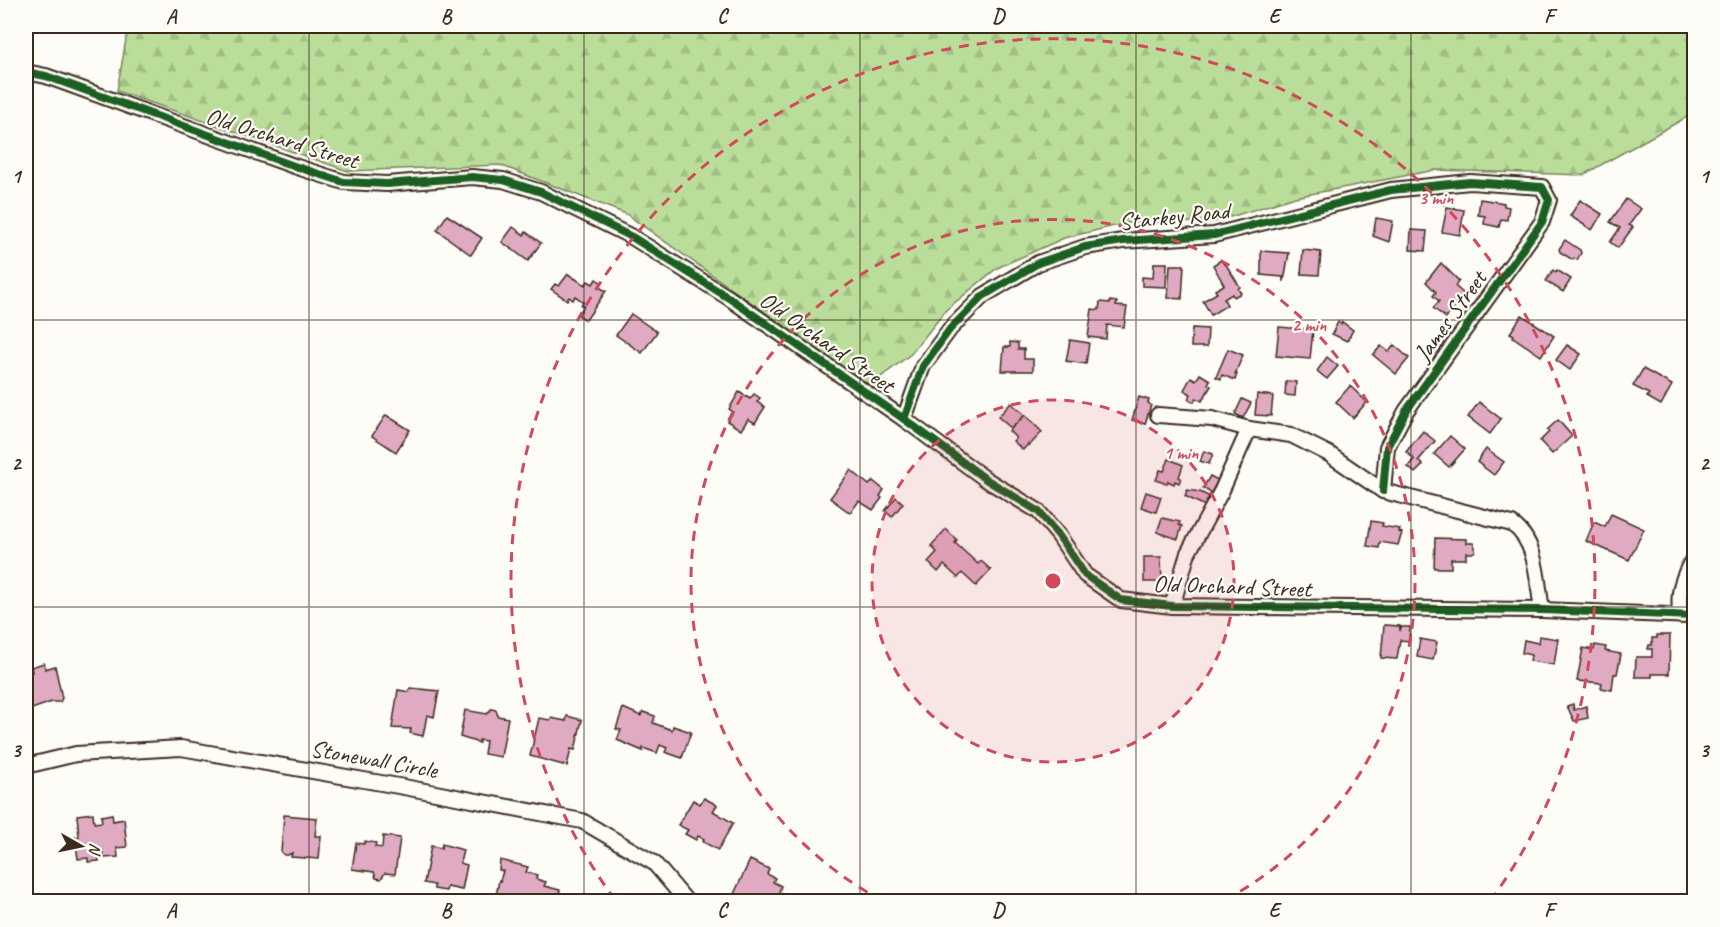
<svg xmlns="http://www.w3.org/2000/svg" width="1720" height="927" font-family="Caveat,sans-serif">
<defs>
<pattern id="forest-firs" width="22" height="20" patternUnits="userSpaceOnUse" patternTransform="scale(1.5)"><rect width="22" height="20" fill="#bade99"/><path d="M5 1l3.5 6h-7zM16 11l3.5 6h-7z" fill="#a1bf83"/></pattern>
</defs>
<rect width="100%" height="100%" fill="#fdfcf7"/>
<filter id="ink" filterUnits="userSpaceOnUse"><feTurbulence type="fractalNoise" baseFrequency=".0167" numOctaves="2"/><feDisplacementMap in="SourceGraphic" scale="12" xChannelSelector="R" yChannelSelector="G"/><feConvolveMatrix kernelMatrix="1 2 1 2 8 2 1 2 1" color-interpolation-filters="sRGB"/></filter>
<g filter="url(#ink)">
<!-- forest -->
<polygon fill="url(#forest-firs)" stroke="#7a845c" stroke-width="1.5" points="139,26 1694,26 1694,113 1583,175 1435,170 1295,197 1214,222 1127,223 1064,238 997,268 946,310 911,354 869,386 626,214 500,165 348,171 117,91 128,28"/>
<!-- building -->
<g fill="#e0aac3" stroke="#3b2a1e" stroke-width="1.5">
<polygon points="1480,199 1504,203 1504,206 1509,207 1507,220 1501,219 1499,227 1484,224 1485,216 1478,215"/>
<polygon points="1626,199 1641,209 1629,225 1633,227 1618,248 1610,242 1620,228 1610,222"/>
<polygon points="1580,200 1602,214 1592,230 1570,216"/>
<polygon points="1447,207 1464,210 1460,235 1442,232"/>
<polygon points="447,215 482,238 471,255 437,230"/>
<polygon points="1376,218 1393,221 1389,242 1373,236"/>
<polygon points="513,227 524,235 526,232 541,243 528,261 502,242"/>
<polygon points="1411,230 1427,231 1425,251 1410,250"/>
<polygon points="1565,240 1580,250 1581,253 1577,260 1574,258 1573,260 1560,252 1559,249"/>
<polygon points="1303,250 1321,252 1319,275 1301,274"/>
<polygon points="1261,251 1289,253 1284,281 1283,281 1283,277 1261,275"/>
<polygon points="1221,260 1224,264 1225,263 1240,287 1238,289 1241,293 1234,297 1232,294 1224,299 1227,305 1211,315 1203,301 1217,293 1215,290 1224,285 1213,265"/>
<polygon points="1154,263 1167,263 1166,287 1142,286 1142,277 1153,278"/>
<polygon points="1441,263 1459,281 1455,286 1465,295 1446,318 1433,308 1439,301 1433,296 1436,292 1426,282"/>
<polygon points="1170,265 1184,265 1182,299 1168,298"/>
<polygon points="1553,270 1556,272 1557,270 1571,279 1563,292 1546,281"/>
<polygon points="568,274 585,285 588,281 593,284 596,279 602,283 599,287 606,291 586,320 578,315 584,306 581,305 583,302 575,296 573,300 569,297 567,300 551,289 555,284 559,286"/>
<polygon points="1110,301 1117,302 1116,306 1127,307 1124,327 1107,325 1106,339 1088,337 1092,309 1099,310 1100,302 1110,303"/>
<polygon points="631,314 657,332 642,353 616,335"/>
<polygon points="1522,315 1554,336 1541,356 1513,337 1514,335 1510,333"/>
<polygon points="1338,322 1341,324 1342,322 1353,330 1347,341 1332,334"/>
<polygon points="1279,327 1313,330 1310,359 1276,356"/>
<polygon points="1192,328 1208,329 1207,347 1191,347"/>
<polygon points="1070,340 1089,343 1086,364 1066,361"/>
<polygon points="1010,342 1018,343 1018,349 1024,349 1024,359 1033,359 1033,371 1002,371 1004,347 1010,347"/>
<polygon points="1394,345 1409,358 1396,374 1373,355 1381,346 1389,352"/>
<polygon points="1567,345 1581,354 1570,370 1556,360"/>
<polygon points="1228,349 1243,355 1235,374 1237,374 1235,380 1222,375 1221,379 1216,377"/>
<polygon points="1327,357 1338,366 1327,379 1317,371"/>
<polygon points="1643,369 1672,385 1661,405 1647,397 1649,394 1633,386"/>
<polygon points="1200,374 1210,380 1208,384 1211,386 1202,401 1196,398 1194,402 1188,399 1191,394 1184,390 1191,377 1196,380"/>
<polygon points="1286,381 1296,382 1295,396 1285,395"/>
<polygon points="1350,386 1367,402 1353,418 1336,402"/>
<polygon points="739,392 750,399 754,394 760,398 757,402 765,407 755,423 748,419 741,430 727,421 733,412 729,409"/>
<polygon points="1257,394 1273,396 1271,416 1255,415"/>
<polygon points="1139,397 1149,400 1148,403 1151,405 1145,424 1132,420"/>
<polygon points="1242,399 1251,403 1243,418 1235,414"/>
<polygon points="1479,402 1501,419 1490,434 1468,417"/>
<polygon points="1011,403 1025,415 1011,428 998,417"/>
<polygon points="386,415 410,430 396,452 372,436"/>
<polygon points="1025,415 1042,432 1029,446 1028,444 1023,450 1013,441 1016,438 1009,431"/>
<polygon points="1558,420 1572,436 1552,454 1540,441 1549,432 1547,430"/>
<polygon points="1423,431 1435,441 1418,461 1423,465 1415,473 1408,467 1414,459 1406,452"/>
<polygon points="1450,436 1465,449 1449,467 1434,454"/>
<polygon points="1486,449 1504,462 1494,475 1477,462"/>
<polygon points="1204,451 1213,454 1209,464 1200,461"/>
<polygon points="1169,459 1183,465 1179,477 1181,478 1179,483 1175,481 1174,484 1168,481 1167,484 1156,480 1160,470 1164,471"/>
<polygon points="851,470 869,485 873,481 884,490 880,496 882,498 873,510 859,501 850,513 830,498"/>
<polygon points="1210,476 1218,480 1211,493 1203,488"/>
<polygon points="1187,490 1200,492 1210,497 1205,506 1185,496"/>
<polygon points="1146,492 1161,497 1156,512 1141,507"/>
<polygon points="896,497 903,503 892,517 885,511"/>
<polygon points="1611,514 1644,529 1629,560 1586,541 1594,522 1605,527"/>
<polygon points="1162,518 1180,522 1179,525 1182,526 1178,539 1157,532"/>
<polygon points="1371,521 1383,523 1382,526 1400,529 1399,532 1402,533 1398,545 1380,542 1379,548 1367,546"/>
<polygon points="946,529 957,540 955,543 978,564 981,561 991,570 976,586 962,573 958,578 944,565 938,572 928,562 937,552 931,546"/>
<polygon points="1435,538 1466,539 1466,543 1473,543 1475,547 1475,551 1472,553 1466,553 1466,559 1451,559 1451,568 1434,568"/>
<polygon points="1144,557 1161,557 1162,582 1144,582"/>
<polygon points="1384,625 1400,626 1400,631 1401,627 1410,627 1409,641 1400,640 1397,659 1381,658"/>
<polygon points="1657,635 1670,635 1669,674 1652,674 1652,677 1635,677 1636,657 1652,657 1652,649 1648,649 1649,645 1652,645 1652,638 1657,638"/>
<polygon points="1539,636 1558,639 1554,665 1530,661 1531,655 1522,653 1524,640 1538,643"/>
<polygon points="1420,639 1437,642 1433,660 1417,657"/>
<polygon points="1595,645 1606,647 1605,651 1621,654 1617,674 1614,674 1612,690 1601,688 1602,683 1577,681 1583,648 1594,650"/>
<polygon points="44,663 45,669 55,666 62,698 60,702 52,702 26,711 26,675 32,672 31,667"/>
<polygon points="410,688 439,691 434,717 427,715 423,736 410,733 411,729 392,728 398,690 409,692"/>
<polygon points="1573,704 1574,710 1586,706 1588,718 1574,721 1567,706"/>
<polygon points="623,708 641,716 643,712 655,716 653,723 672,730 673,726 691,732 682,758 665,752 667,748 660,745 657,753 643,748 643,751 617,740 621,730 616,729"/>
<polygon points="491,709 496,710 498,716 508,718 501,757 484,754 486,741 479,740 479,743 460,737 465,710 487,714"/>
<polygon points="567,716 582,720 575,750 571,749 567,766 530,756 539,718 550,720 551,718 566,721"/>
<polygon points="704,798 717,805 713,811 733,823 718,850 703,842 704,839 698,836 696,840 685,834 688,830 678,825 693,800 700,804"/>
<polygon points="93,813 94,823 102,822 101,816 112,814 113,821 124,819 127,847 117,848 118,857 103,858 103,853 98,854 99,861 88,862 88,858 78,859 75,837 79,837 77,815"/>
<polygon points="284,815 317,818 315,836 321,836 319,859 291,857 292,853 288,855 284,855 281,852"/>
<polygon points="383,836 400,838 395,874 385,873 381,879 376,878 374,872 352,869 356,843 364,844 365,841 376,843 375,847 382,848"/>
<polygon points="442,844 463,850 460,863 467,865 462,890 447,887 446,891 434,889 434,885 424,883 431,846 441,848"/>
<polygon points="500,860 528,867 526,872 537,875 536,879 546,882 544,886 560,890 557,902 506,902 507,899 496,896 499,880 500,881 503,871 499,870"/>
<polygon points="750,860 769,869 767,874 775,878 773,882 781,886 779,892 784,894 780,902 751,902 734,894"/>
</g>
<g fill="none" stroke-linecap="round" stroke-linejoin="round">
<defs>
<g id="minor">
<polyline points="26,72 46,76 294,166 344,182 387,184 472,177 503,180 541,192 632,237 729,298 904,419 987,480 1038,511 1059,536 1085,575 1121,600 1172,606 1542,610 1694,616"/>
<path d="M1158 415 1212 419 1249 429 1291 435 1329 454 1383 491 1512 524C1538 542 1537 582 1542 610"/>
<polyline points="904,419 923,366 950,329 983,296 1038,263 1085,247 1123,241 1214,235 1391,190 1470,182 1542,187 1549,200 1542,222 1406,411 1387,447 1383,491"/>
<polyline points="1172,606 1188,553 1222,490 1249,429"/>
<path d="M1681 616C1676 594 1683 576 1694 557"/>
<polyline points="26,766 76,754 181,748 404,787 582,821 654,863 687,902"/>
</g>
</defs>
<!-- minor casing -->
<use href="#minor" stroke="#3b2a1e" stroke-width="18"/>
<!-- minor -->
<use href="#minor" stroke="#fdfcf7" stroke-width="14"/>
<defs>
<g id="cycleway">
<polyline points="26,72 46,76 294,166 344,182 387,184 472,177 503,180 541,192 632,237 729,298 904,419 987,480 1038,511 1059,536 1085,575 1121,600 1172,606 1542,610 1694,616"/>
<polyline points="904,419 923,366 950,329 983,296 1038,263 1085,247 1123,241 1214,235 1391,190 1470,182 1542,187 1549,200 1542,222 1406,411 1387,447 1383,491"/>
</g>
</defs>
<!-- cycleway casing -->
<use href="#cycleway" stroke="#fdfcf7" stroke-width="11"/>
<!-- cycleway -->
<use href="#cycleway" stroke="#1b5e20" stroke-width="8"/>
</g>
</g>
<!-- grid -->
<path fill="none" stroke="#3b2a1e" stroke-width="1.5" stroke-opacity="0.55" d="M309 26V902M584 26V902M860 26V902M1136 26V902M1411 26V902M26 320H1694M26 607H1694"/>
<!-- distance rings -->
<circle cx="1053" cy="581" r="181" fill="#d1495b" fill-opacity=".12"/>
<g fill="none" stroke="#d1495b" stroke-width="3" stroke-dasharray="10 8">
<circle cx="1053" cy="581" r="181"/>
<path d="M883 901A362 362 0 1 1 1223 901"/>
<path d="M615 900A542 542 0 1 1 1491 900"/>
</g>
<g text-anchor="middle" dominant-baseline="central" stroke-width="4.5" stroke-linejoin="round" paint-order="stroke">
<!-- street labels -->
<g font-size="24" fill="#3b2a1e" stroke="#fdfcf7">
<text transform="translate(282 138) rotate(17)">Old Orchard Street</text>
<text transform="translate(1174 216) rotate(-6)">Starkey Road</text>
<text transform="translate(1450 316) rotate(-54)">James Street</text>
<text transform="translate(827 342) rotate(35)">Old Orchard Street</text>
<text transform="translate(1232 586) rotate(2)">Old Orchard Street</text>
<text transform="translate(374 759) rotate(10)">Stonewall Circle</text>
</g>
</g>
<circle cx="1053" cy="581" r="9" fill="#d1495b" stroke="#fdfcf7" stroke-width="3"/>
<g font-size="18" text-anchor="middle" font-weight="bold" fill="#d1495b" stroke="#fdfcf7" stroke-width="4.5" stroke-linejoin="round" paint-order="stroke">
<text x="1436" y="204">3 min</text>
<text x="1309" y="331">2 min</text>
<text x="1181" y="459">1 min</text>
</g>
<!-- margin -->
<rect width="1720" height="927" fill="none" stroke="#fdfcf7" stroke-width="66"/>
<!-- north arrow -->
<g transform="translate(81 846) rotate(99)" stroke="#fdfcf7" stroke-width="4.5" paint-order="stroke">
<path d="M0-4.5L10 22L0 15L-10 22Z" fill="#3b2a1e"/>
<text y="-9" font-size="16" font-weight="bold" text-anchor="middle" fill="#3b2a1e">N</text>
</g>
<rect x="33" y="33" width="1654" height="861" fill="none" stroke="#3b2a1e" stroke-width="2"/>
<g font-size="20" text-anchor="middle" font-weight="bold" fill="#3b2a1e">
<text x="171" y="23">A</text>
<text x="446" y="23">B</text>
<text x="722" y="23">C</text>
<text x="998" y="23">D</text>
<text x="1274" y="23">E</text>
<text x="1549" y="23">F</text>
<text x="16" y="183">1</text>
<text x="1704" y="183">1</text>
<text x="16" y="470">2</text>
<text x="1704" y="470">2</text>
<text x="16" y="757">3</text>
<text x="1704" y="757">3</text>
<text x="171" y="917">A</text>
<text x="446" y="917">B</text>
<text x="722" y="917">C</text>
<text x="998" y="917">D</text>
<text x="1274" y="917">E</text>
<text x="1549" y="917">F</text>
</g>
</svg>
